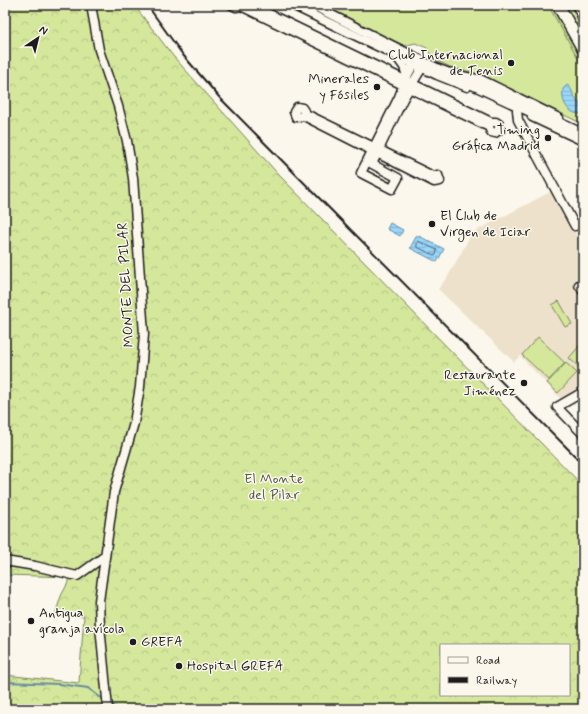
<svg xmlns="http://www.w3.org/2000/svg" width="588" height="714" font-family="Mynerve,sans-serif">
<defs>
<pattern id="forest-crowns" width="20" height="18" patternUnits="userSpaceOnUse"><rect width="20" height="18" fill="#d4e79b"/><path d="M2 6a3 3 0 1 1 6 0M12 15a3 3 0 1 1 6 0" fill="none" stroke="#b5c685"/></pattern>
<pattern id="park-tufts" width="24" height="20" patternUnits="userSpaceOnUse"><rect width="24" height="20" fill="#d4e79b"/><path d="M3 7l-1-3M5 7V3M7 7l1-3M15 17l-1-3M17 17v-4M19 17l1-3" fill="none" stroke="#b5c685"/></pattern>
<pattern id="water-rules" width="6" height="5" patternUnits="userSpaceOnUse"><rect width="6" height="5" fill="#99d6fa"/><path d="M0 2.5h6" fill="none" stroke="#83b7d6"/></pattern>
</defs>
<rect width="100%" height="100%" fill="#fbf7ec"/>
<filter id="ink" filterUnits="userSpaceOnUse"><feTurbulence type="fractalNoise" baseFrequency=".025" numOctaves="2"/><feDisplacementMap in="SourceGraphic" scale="8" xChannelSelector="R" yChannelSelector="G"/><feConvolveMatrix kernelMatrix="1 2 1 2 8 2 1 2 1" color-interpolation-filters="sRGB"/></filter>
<g filter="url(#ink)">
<!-- built -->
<polygon fill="#eee1cc" points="552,191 583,247 583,278 573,284 583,297 583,387 561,399 520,356 514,362 438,289 447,278 472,233"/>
<!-- forest -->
<path fill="url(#forest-crowns)" stroke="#78825c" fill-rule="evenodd" d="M5 5H134L173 56 278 174 583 486V709H5V675L79 683 84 616 55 615 61 596 71 577 5 575ZM441 645H569V695H441Z"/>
<!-- park -->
<polygon fill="url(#park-tufts)" stroke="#78825c" points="546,5 583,5 583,76"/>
<!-- pitch -->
<g fill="#d4e79b" stroke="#78825c">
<polygon points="318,5 548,5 583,67 583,124 473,72 454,69 432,58 427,48 415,43 405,46"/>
<polygon points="559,301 572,324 565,327 552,305"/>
<polygon points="538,337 565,363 549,380 522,355"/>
<polygon points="581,344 583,346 583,371 569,358"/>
<polygon points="566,363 577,373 558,393 547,383"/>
</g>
<!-- water -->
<g fill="url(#water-rules)" stroke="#678ca1">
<path d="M567 85C574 89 571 98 583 107L581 114C568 114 561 102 563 89Z"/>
<polygon points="390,223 403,230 400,236 387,229"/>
<polygon points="417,235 444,249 437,262 410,248"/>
</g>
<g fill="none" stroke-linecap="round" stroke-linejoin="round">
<!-- shore -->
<polygon stroke="#4e6675" stroke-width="1" points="418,241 437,250 436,255 434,255 417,247"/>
<!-- stream -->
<g stroke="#678ca1" stroke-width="2">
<polyline points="5,682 59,684 88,688 105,701"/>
<polyline points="111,704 119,709"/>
</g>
<defs>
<g id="minor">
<polyline points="91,5 99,50 118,106 127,141 133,178 144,334 140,387 134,423 114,492 99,601 100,626 108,709"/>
<polyline points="232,5 236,7 241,6 489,127 491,132 495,133 499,130 499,124 496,122 491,122 251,5"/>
<polyline points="292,5 437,75 467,87"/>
<polyline points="312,5 439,69 452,74 482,80 559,118"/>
<polyline points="396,56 404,67 407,76"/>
<polygon points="421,60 420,71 403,99 372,164 398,178 392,189 361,173 399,97 407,76 412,67"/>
<polygon points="297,107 302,108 306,114 433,176 438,175 440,181 434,182 304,116 296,117 294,112"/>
<polyline points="517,110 518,120 575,226 583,221"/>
<polyline points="532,117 583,141"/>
<polyline points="583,282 579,285 583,291"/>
<polyline points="583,392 557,407 583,434"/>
<polyline points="5,561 35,566 77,576 105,556"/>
</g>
<g id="highway">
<polyline points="558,5 583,49"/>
<polyline points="578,5 583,15"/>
<polyline points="452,74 583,135"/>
</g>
</defs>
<!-- minor casing -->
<use href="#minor" stroke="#1c1c1c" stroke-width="11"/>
<!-- highway casing -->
<use href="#highway" stroke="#1c1c1c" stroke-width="14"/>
<!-- minor -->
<use href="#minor" stroke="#fbf7ec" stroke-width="8"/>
<!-- highway -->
<use href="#highway" stroke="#fbf7ec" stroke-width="11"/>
<!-- rail -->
<polyline stroke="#1c1c1c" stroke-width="2" points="147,5 183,55 220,98 583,464"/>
</g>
</g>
<!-- markers -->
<g fill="#1c1c1c" stroke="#fbf7ec" stroke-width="1.5">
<circle cx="511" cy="63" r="4"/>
<circle cx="377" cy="87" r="4"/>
<circle cx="548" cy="138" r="4"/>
<circle cx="432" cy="224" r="4"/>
<circle cx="524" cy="383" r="4"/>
<circle cx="31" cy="621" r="4"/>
<circle cx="133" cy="642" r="4"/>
<circle cx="179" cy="666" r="4"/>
</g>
<g text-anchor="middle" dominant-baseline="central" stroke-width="3" stroke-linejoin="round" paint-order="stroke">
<!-- poi labels -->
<g font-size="14" fill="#1c1c1c" stroke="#fbf7ec" text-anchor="end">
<text x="503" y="55">Club Internacional<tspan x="503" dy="16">de Tenis</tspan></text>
<text x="369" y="79">Minerales<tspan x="369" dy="16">y Fósiles</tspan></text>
<text x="540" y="130">Timing<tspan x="540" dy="16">Gráfica Madrid</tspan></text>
<text x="440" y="216" text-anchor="start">El Club de<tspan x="440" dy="16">Virgen de Iciar</tspan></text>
<text x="516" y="375">Restaurante<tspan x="516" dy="16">Jiménez</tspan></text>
<text x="39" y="613" text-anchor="start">Antigua<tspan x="39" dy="16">granja avícola</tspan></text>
<text x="141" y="642" text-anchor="start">GREFA</text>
<text x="187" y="666" text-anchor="start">Hospital GREFA</text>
</g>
<!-- street labels -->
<g font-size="14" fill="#1c1c1c" stroke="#fbf7ec">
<text transform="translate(126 285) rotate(-93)">MONTE DEL PILAR</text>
</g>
<!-- park labels -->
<g font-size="14" fill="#535942" stroke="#fbf7ec">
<text x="274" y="479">El Monte<tspan x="274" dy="16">del Pilar</tspan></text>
</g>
</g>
<!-- margin -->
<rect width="588" height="714" fill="none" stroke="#fbf7ec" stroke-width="20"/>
<rect x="10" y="10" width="568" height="694" fill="none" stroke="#1c1c1c" stroke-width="1.5" filter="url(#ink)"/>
<!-- legend -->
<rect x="440" y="644" width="130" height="52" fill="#fbf7ec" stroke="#a29f99"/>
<rect x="448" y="657" width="20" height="6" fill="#fbf7ec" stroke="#a29f99"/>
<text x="476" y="664" font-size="12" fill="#1c1c1c">Road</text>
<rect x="448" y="677" width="20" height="6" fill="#1c1c1c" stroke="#a29f99"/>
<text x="476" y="684" font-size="12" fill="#1c1c1c">Railway</text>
<!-- north arrow -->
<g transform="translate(38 38) rotate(35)" stroke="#fbf7ec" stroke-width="3" paint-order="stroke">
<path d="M0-3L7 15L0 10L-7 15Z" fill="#1c1c1c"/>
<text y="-6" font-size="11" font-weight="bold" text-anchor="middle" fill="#1c1c1c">N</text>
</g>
</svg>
